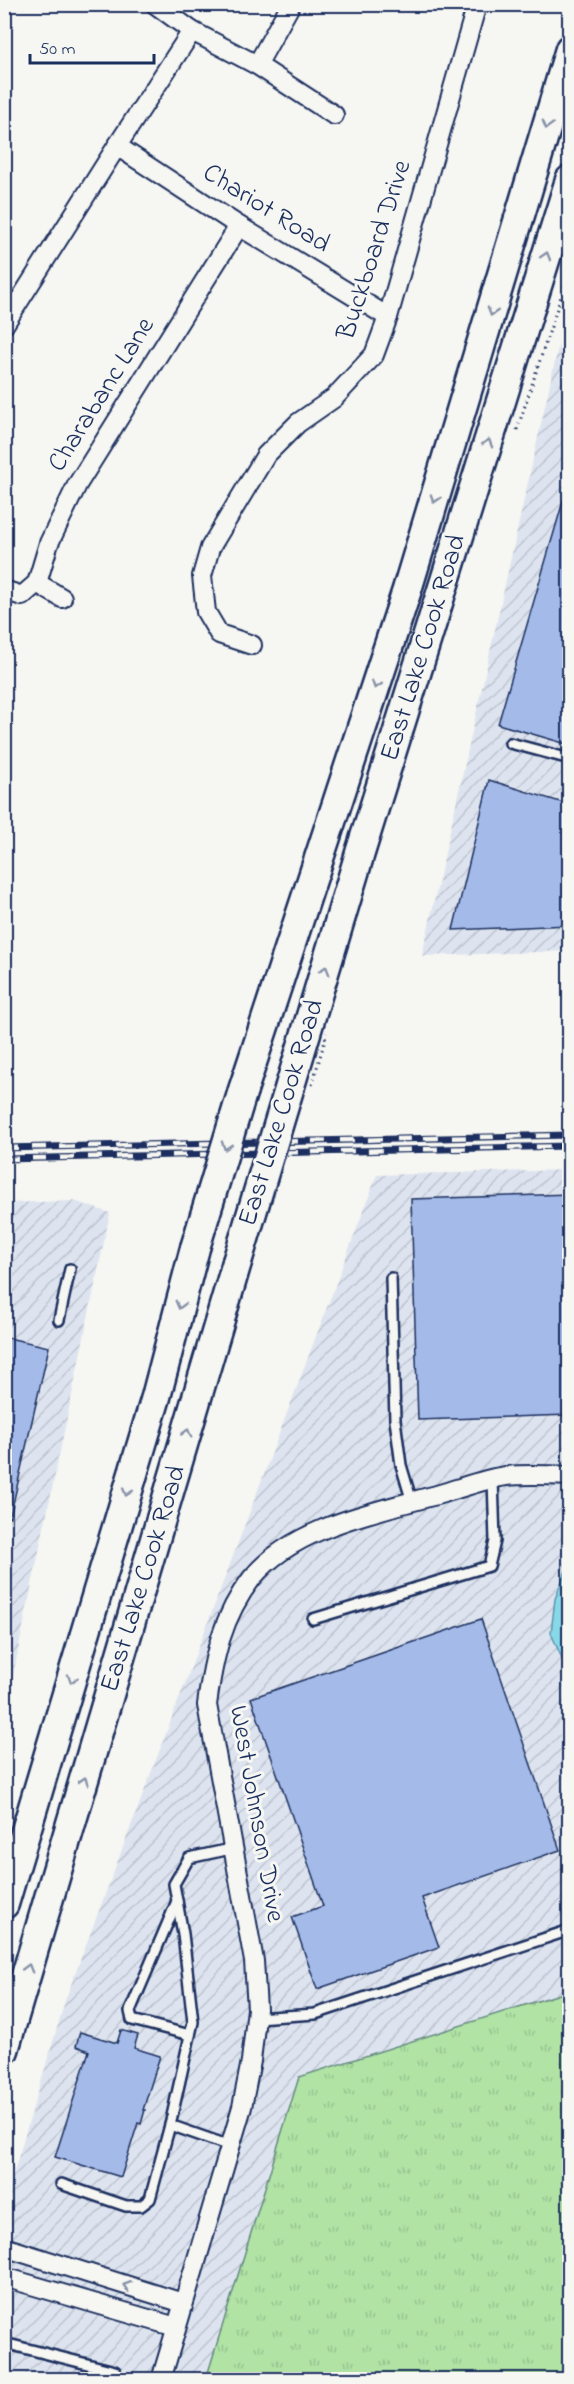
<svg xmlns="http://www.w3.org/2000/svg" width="574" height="2384" font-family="'Indie Flower',sans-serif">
<defs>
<pattern id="industrial-furrows" width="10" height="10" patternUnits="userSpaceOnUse" patternTransform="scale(1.5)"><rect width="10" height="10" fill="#dde4ef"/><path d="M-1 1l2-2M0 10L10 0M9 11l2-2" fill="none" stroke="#bdc4cf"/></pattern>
<pattern id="grass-tufts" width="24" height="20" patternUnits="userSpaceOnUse" patternTransform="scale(1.5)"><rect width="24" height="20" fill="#b0e3a4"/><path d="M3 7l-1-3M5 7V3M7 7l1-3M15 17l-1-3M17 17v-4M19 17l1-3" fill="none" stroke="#97c390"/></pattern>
</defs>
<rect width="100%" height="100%" fill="#f6f6f2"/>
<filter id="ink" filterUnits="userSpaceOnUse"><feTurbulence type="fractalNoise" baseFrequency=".0167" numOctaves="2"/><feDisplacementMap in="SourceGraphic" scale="12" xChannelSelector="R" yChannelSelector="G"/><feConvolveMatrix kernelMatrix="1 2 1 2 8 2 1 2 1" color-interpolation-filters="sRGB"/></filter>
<g filter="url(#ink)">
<!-- industrial -->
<g fill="url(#industrial-furrows)">
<polygon points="569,298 569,951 422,956 566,312"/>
<polygon points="569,1170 569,1991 299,2077 206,2379 5,2379 4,2205 66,1998 377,1175"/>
<polygon points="74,1201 110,1213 5,1713 5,1203"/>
</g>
<!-- grass -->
<polygon fill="url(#grass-tufts)" stroke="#668981" stroke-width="1.5" points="569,1991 569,2379 206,2379 299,2077"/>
<!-- water -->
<polygon fill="#89d8e8" stroke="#5d94b1" stroke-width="1.5" points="569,1563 569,1675 551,1633 555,1599"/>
<!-- building -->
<g fill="#a4bae8" stroke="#1b2f5e" stroke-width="1.5">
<polygon points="566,491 570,491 570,745 498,724"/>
<polygon points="489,780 570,805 570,925 453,930"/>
<polygon points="570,1194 570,1415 418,1420 411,1199"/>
<polygon points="4,1337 49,1347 10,1517 4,1517"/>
<polygon points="481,1619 560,1850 422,1898 439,1947 317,1989 292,1917 323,1906 251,1698"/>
<polygon points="121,2030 138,2035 134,2048 160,2056 143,2110 145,2110 141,2124 138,2123 121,2177 55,2157 89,2051 76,2046 80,2032 117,2043"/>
</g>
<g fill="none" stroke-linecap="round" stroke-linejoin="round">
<defs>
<g id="service">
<polyline points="510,743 570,759"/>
<polyline points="391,1278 395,1420 401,1465 412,1502"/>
<polyline points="59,1320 70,1269"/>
<polyline points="313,1619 489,1566 495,1541 493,1479"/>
<polyline points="177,1901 130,2011 132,2020 190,2035"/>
<polyline points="256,2018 315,2014 570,1930"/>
<polyline points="230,2146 170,2125 193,2022 183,1934 174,1884 189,1858 235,1848"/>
<polyline points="61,2184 126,2206 141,2206 150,2199 170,2125"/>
<polyline points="4,2343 115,2371 113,2380"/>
</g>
<g id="minor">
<polyline points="155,4 192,31 257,65 334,115"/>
<polyline points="257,65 291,4"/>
<polyline points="117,146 239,226 388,317"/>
<polyline points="4,325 117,146 192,31"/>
<polyline points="37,583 62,598"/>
<polyline points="4,590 22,596 37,583 49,543 77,485 239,226"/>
<polyline points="252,645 219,634 206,612 202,576 210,548 266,455 298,423 334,398 374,355 388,317 477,4"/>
<polyline points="4,2247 183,2303"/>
<polyline points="4,2277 176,2327"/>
<path d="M161 2380 242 2107 251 2061 257 2009 254 1961 207 1705C213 1659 222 1616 252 1578 294 1526 379 1511 440 1494 461 1488 484 1479 506 1476 527 1474 548 1475 570 1476"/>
</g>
<g id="primary">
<polyline points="290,1086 360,853 570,180"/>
<polyline points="243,1090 407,590 570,49"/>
<polyline points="4,1904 156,1397 195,1248"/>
<polyline points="4,2050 237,1262"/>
</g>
</defs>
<!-- service casing -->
<use href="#service" stroke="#1b2f5e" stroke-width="14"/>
<!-- minor casing -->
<use href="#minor" stroke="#1b2f5e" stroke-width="22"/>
<!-- primary casing -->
<use href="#primary" stroke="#1b2f5e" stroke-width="33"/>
<!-- path -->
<polyline stroke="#1b2f5e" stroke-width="3" stroke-dasharray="1.5 4.5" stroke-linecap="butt" points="517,430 570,269"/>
<!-- service -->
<use href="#service" stroke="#f6f6f2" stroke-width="9"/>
<!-- minor -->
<use href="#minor" stroke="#f6f6f2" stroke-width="18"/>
<!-- primary -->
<use href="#primary" stroke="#f6f6f2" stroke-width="28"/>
<defs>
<g id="rail">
<polyline points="4,1148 570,1135"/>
<polyline points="4,1159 570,1146"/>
</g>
</defs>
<!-- rail casing -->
<use href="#rail" stroke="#1b2f5e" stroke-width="7"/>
<!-- rail -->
<use href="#rail" stroke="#f6f6f2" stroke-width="4.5" stroke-dasharray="14" stroke-linecap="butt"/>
<defs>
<g id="primary-bridge">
<polyline points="195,1248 243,1090"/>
<polyline points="237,1262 290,1086"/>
</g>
</defs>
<!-- primary-bridge casing -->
<use href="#primary-bridge" stroke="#1b2f5e" stroke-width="33" stroke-linecap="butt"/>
<!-- path-bridge -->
<polyline stroke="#1b2f5e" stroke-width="3" stroke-dasharray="1.5 4.5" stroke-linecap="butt" points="312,1085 327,1033"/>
<!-- primary-bridge -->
<use href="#primary-bridge" stroke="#f6f6f2" stroke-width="28"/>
</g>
<!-- one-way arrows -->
<defs><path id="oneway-chevron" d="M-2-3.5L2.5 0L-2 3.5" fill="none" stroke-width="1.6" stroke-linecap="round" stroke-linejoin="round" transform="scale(1.5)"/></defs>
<g stroke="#8892a8">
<use href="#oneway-chevron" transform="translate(547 125) rotate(106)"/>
<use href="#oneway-chevron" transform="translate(546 256) rotate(-73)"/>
<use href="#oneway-chevron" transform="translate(492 312) rotate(107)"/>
<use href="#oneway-chevron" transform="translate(488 443) rotate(-73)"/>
<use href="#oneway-chevron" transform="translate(435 499) rotate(107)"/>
<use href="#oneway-chevron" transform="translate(376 685) rotate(108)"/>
<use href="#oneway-chevron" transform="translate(325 970) rotate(-73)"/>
<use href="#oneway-chevron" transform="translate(226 1146) rotate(107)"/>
<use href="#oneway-chevron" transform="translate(180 1305) rotate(105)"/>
<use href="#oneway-chevron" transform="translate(187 1433) rotate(-74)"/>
<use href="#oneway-chevron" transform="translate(127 1492) rotate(107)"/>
<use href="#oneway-chevron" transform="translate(72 1679) rotate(107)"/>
<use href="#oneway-chevron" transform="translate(84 1781) rotate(-73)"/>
<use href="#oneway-chevron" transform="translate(28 1968) rotate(-74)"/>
<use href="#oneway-chevron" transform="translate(127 2286) rotate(-163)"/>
</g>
</g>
<g text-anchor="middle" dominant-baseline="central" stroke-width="6" stroke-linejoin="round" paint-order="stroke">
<!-- street labels -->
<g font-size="27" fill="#1b2f5e" stroke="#f6f6f2">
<text transform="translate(266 209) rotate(32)">Chariot Road</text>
<text transform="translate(375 250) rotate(-72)">Buckboard Drive</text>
<text transform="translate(102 395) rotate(-58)">Charabanc Lane</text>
<text transform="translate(424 648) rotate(-73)">East Lake Cook Road</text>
<text transform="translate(282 1113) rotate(-73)">East Lake Cook Road</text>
<text transform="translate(144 1579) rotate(-73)">East Lake Cook Road</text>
<text transform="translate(256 1814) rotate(80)">West Johnson Drive</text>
</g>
</g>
<!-- margin -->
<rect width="574" height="2384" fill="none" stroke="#f6f6f2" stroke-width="24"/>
<rect x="12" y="12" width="550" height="2360" fill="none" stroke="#1b2f5e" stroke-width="2" filter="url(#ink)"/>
<!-- scale -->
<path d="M30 54v9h124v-9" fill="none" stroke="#1b2f5e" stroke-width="3"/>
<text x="39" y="54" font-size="18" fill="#1b2f5e" stroke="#f6f6f2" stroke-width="4.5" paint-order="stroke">50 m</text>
</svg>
